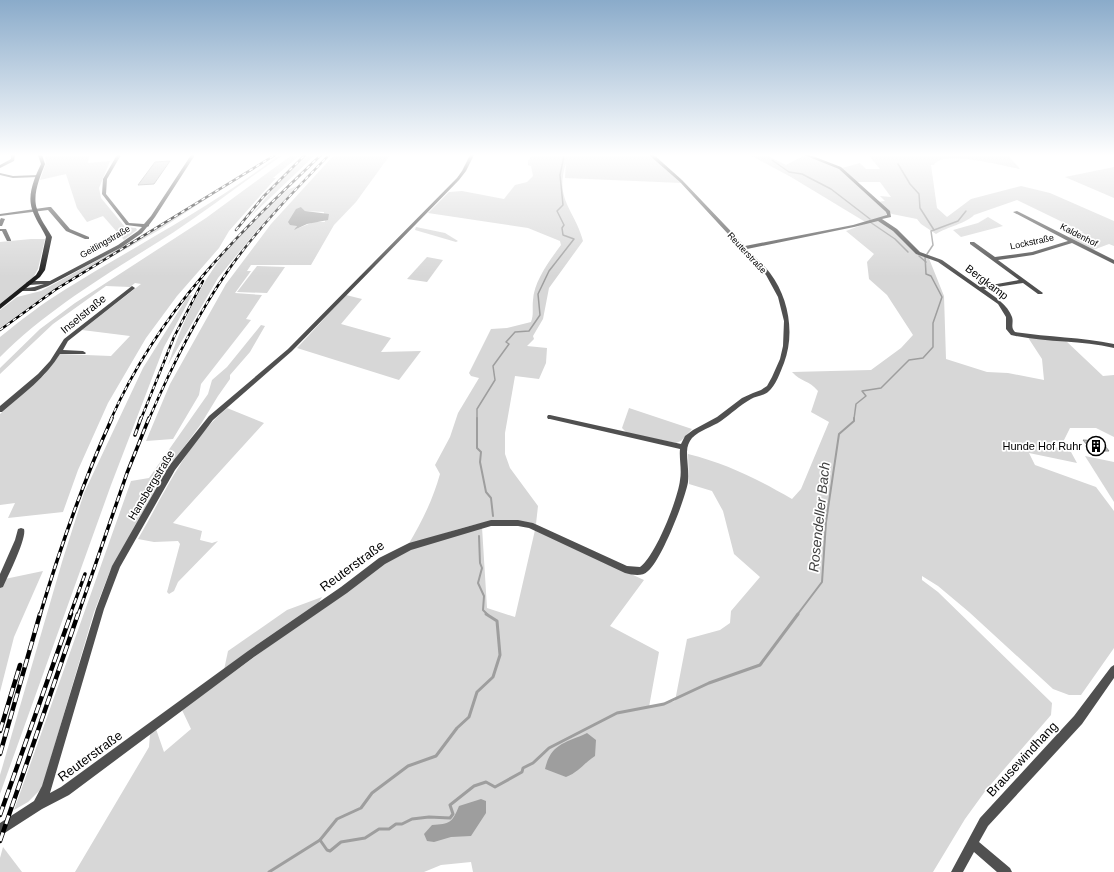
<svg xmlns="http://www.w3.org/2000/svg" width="1114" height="872" font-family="Helvetica,sans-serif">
<rect width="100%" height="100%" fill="#fff"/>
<!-- green -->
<g fill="#d7d7d7" fill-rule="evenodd">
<polygon points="45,155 89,155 88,163 110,161 99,188 101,198 125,227 136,228 137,230 124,240 103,216 87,222 77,208 66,174 40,180 46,163"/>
<path d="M279 155H283C246 180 212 207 174 232 114 270 51 306 0 357V337C21 320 43 303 66 289 137 245 213 206 279 155Z"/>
<polygon points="292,155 300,155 273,178 276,178 229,231 219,248 177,296 146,338 108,403 78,470 63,512 8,518 15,503 0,505 0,414 44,375 60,354 111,356 130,336 82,330 141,284 135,283 130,287 106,286 53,324 0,374 0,368 40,329 75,303 206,218"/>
<polygon points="308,155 315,155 249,218 275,187"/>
<path d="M334 155H390L356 202 334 225 311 265H251L247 271H251L235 293 262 295 246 319 251 320 201 384 199 395 173 439 146 441 170 384 226 284 271 224ZM301 207 305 211 324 212 325 222H314L296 229Z"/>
<path d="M532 155H650L682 183 565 178 566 163C554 200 575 210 583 241L549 288 543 319 533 336 534 339 527 346 547 348 546 363 539 379 515 376 505 433V454L510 468 538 506 536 524C493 512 449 533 408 545 422 522 433 499 440 474L435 465 450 437 458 413 479 378 471 376 469 373 491 329 507 328 531 322C534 314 532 309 533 300 534 281 550 260 561 245L560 241 528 228 428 213 449 192 462 191 504 199 515 185 527 182 533 176 531 166 528 165V161Z"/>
<path d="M750 155H766L786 165 805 155 840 168 886 212V216L875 219 893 230 917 253 928 256 944 296 946 359 987 372 1008 373 1044 380 1042 359 1027 336 1065 340 1103 376 1114 375V437L1096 428H1070L1063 442 1053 441 1055 447 1071 452 1077 463 1029 453 1035 465 1096 487 1114 511V648L1081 695H1069L1053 689 969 612 938 586 922 576V580L938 592 1052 703 1051 715 986 790 965 819 933 872H473L471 862 441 865 424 872H75L149 747 150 734 156 729 164 752 191 729 182 710 398 552 482 527 487 608 515 617 535 530 644 580 610 626 659 652 649 707 675 701 687 639 720 630 730 623 731 611 760 577 734 554 723 511 712 491 689 484 688 454C728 464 757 479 792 499L801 489 829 422 811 412 818 391C809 380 801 382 792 372L871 370 901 348 913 335 887 295 869 279 867 262 874 254 846 231 867 223 791 177Z"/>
<path d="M873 155H1008L1020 169C1003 166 942 149 934 165H931L937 208 947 217 971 199 1021 186 1050 193 1114 221V246L1109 244 1093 250 1069 237 1083 232 1017 200 974 215C967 223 947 227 936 234L921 224 917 219 892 214 877 202 885 201 880 196 891 197 880 182H855L842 168 860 163 866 169H880L870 157Z"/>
<polygon points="1114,167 1114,198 1065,177"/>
<path d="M297 186 257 230 218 278 168 365C181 325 200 284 226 251 244 229 267 210 287 190Z"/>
<polygon points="220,190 159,230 110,258"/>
<polygon points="988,217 1003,226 961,237 953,230 978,223"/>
<polygon points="416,227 445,233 458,241 456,242 415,230"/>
<polygon points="31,239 45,239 38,269 33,278 0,305 0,242"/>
<polygon points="129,243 46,295 0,328 0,310 17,297 41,291"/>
<polygon points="427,257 443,260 427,282 407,279"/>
<polygon points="257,266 285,267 267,293 237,292"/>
<polygon points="192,295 164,347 111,485 0,794 0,775 62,562 84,493 143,368 188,296"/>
<polygon points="346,295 362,299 341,324 391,338 381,352 421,351 399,380 297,348"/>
<polygon points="261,325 265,326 250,352 230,375 230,379 218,396 201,424 170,466 110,571 94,612 42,788 28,802 14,810 131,481 149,478 208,394 212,380 227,367"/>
<path d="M227 408 264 423 173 523 202 531 200 540 212 543 218 541 178 582 174 591 169 594 167 592 180 544 178 541 154 542 138 539C164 494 187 442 227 408Z"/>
<polygon points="629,408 692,429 681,441 676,443 627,433 622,428"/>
<polygon points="1085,456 1114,462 1114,502"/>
<polygon points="43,571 14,637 0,692 0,580"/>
<polygon points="322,597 315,609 224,670 228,651 287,610"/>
<polygon points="3,847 22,872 0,872 0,858"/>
</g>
<!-- water -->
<g fill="#9e9e9e">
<polygon points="301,207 305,211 329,214 328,220 307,224 294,230 297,226 290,225 288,222 296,209"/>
<path d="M587 733 596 740 595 756C584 763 579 772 566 777L545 769C551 743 566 743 587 733Z"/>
<path d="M481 799 486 801V813L471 836 451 837 434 842 427 841 424 834 432 825C450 824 452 823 459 806Z"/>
</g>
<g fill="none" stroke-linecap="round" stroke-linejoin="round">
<!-- stream-far2 -->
<g stroke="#9e9e9e" stroke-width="1.5">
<polyline points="772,160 789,172 802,174 831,189 870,219"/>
<polyline points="898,164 910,184 919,194 920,208 934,230 931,231 933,245 927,254"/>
<polyline points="870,222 895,239 908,252"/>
<polyline points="934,230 958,221 966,211"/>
<polyline points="919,256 926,262"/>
<polyline points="477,419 477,409 495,380 493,366 509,344 506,342 515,332 529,331 540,315 538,294 549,271 574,239 563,235 562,228 564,225 557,211 563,205 560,175 564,156"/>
<polyline points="854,419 856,404 866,396 862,391 881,388 909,360 923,358 933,347 933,323 942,297 931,276 926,274 925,256"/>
</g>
<!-- stream-far1 -->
<g stroke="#9e9e9e" stroke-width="2">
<polyline points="477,418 477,448 481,452 480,462 486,492 491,498 493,516"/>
<polyline points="479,536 480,563 482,568 478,583 484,596 483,610 488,615"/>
<polyline points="797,615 822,582 826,522 839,434 854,421 854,418"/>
</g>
<!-- stream -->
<g stroke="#9e9e9e" stroke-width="3">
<polyline points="320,840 337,819 361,808 372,793 408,766 436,756 457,728 469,717 477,692 493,677 500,655 497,621 486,614"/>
<polyline points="269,872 320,840 327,850 330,851 341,842 365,838 379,829 389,829 396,824 402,824 412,819 429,817 450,818 453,814 450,805 474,786 486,782 495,787 522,772 523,768 533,763 549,748 617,713 664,704 709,683 760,665 798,614"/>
</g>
</g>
<!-- building -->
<g fill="#c0c0c0" stroke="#949494">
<polygon points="170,161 154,184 138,185 155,162"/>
<polygon points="1083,440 1101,441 1109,451 1092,451"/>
</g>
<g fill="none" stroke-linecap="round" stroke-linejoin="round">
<!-- minor -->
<g fill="#505050" fill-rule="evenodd">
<polygon points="11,155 15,155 14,161 0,168 0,165 11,159"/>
<polygon points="117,155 121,155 107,179 106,194 129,223 144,224 151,216 191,155 195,155 155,217 149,225 149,226 147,227 142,233 122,247 48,286 35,291 19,291 19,289 34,287 44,284 29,285 26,283 29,281 50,281 118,245 138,231 142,227 126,225 102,194 103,179"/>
<path d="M470 155H474L466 171 459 180 292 351 213 420 175 470 120 567 104 609 50 793 61 787 248 651 341 587 379 558 409 543 491 520H518L533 523 627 566 640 567C655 557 678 499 680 480 682 470 679 459 680 449L550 419H548L547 417 548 415H550L681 444 685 436 693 430 717 417 742 398 753 393 761 390 767 386 772 377 780 359 783 346 784 321 778 297 766 275 680 182 649 155H654L682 180 745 246 853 225 887 215 886 212 839 169 804 155H810L841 167 890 211 891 217 882 219 897 229 920 252 942 260 980 287 1019 280 970 244V242H974L995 257 1032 252 1068 241 1013 212 1017 211 1114 260V264L1072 243 1033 255 998 260 1043 293 1042 294H1038L1023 283 984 289C994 296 1008 305 1012 317 1014 323 1010 327 1015 332 1048 337 1081 337 1114 344V348C1080 340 1045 343 1011 335L1006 329V317L998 304 938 262 916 254 893 231 878 221 854 227 747 249C755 257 763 264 770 273 789 298 795 334 784 363 780 373 776 385 768 392 763 396 756 396 751 399 740 405 731 414 721 421 712 427 700 430 692 438 689 442 687 446 687 452 687 462 689 472 688 482 685 500 661 561 648 571 642 577 633 575 625 573L529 528 518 526H491L411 550 385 564 347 593 254 657 69 795 42 809 0 836V823L34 801 42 786 96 609 112 566 169 466 209 416 288 349 457 178 462 171Z"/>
<polygon points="0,173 13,176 38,175 40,176 38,177 13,178 0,175"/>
<polygon points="49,207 51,207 70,229 89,237 89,239 85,239 66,231 48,210 0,216 0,214"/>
<polygon points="1,218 5,219 2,226 0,226 0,220"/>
<polygon points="0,229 6,229 11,240 11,241 7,241 2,231 0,231"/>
<path d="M132 286 135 288 134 289 68 341 63 350 83 351 86 353 85 354H60C46 377 23 394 2 412H0V406L38 374 50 361 64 339Z"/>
<path d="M21 528 24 529C27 538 8 576 3 587L0 588V574L15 540 18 529Z"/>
<polygon points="1114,665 1114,678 1082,724 988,826 979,842 1010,868 1012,872 997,872 974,852 963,872 951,872 980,818 1074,716 1111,667"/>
</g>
<!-- secondary -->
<path fill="#1d1d1d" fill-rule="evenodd" d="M38 155H42L45 164C40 177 32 195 37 209 40 219 47 228 52 237L45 270 40 277 0 309V304L36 275 39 270 46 237C42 228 35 219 32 209 27 194 35 177 41 164Z"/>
<defs>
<g id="rail-far2">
<polyline points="236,230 263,197 305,155"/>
<polyline points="0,330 55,290 275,155"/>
<path d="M111 419C160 309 236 236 321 155"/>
<polyline points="141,419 174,337 203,281"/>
<path d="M149 419C171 368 195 318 227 272 257 229 293 192 329 155"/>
</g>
<g id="rail-far1">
<polyline points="135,435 141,418"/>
<path d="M40 615C60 548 83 482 112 418"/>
<polyline points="70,615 85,574"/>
<polyline points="78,615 127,473 149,418"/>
</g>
<g id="rail">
<polyline points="0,731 20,665"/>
<polyline points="0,754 40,614"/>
<polyline points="0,815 71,614"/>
<polyline points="0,841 78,614"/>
</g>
</defs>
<!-- rail-far2 casing -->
<use href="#rail-far2" stroke="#000" stroke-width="2.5"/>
<!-- rail-far1 casing -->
<use href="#rail-far1" stroke="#000" stroke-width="3.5"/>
<!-- rail casing -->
<use href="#rail" stroke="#000" stroke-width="4.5"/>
<!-- rail-far2 -->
<use href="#rail-far2" stroke="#fff" stroke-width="1.5" stroke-dasharray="4" stroke-linecap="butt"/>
<!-- rail-far1 -->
<use href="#rail-far1" stroke="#fff" stroke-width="2" stroke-dasharray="6" stroke-linecap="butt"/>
<!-- rail -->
<use href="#rail" stroke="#fff" stroke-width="3" stroke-dasharray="9" stroke-linecap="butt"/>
</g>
<!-- sky -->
<linearGradient id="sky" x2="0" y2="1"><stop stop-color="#8aabca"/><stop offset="0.56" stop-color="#fff"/><stop offset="1" stop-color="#fff" stop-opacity="0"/></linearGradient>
<rect width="1114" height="277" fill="url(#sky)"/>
<!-- icons -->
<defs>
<symbol id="building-ring" viewBox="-11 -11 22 22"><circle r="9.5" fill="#fff" stroke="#000" stroke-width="1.5"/><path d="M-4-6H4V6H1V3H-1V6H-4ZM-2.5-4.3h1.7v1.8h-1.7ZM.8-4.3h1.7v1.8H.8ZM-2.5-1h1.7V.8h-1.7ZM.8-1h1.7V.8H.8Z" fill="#000"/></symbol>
</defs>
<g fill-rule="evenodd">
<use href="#building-ring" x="1085" y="435" width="22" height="22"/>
</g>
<g text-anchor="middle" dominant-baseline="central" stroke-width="3.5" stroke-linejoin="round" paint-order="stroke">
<!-- far-street labels -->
<g font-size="9" fill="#000" stroke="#fff">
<text transform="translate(1079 235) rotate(27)">Kaldenhof</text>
<text transform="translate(105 242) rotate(-30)">Geitlingstraße</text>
<text transform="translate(1032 242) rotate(-12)">Lockstraße</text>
<text transform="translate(747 253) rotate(47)">Reuterstraße</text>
</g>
<!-- street labels -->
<g font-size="11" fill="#000" stroke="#fff">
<text transform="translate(987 282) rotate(37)">Bergkamp</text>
<text transform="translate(83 314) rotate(-39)">Inselstraße</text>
<text transform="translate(151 485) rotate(-59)">Hansbergstraße</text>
</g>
<!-- poi labels -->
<g font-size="11" fill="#000" stroke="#fff" text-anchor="end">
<text x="1082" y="446">Hunde Hof Ruhr</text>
</g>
<!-- near-street labels -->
<g font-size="13" fill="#000" stroke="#fff">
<text transform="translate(352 566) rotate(-36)">Reuterstraße</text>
<text transform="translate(90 756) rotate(-36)">Reuterstraße</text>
<text transform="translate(1022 759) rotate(-47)">Brausewindhang</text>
</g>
<!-- near-water labels -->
<g font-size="14" font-style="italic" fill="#3f3f3f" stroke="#fff">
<text transform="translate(819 517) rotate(-84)">Rosendeller Bach</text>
</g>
</g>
</svg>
